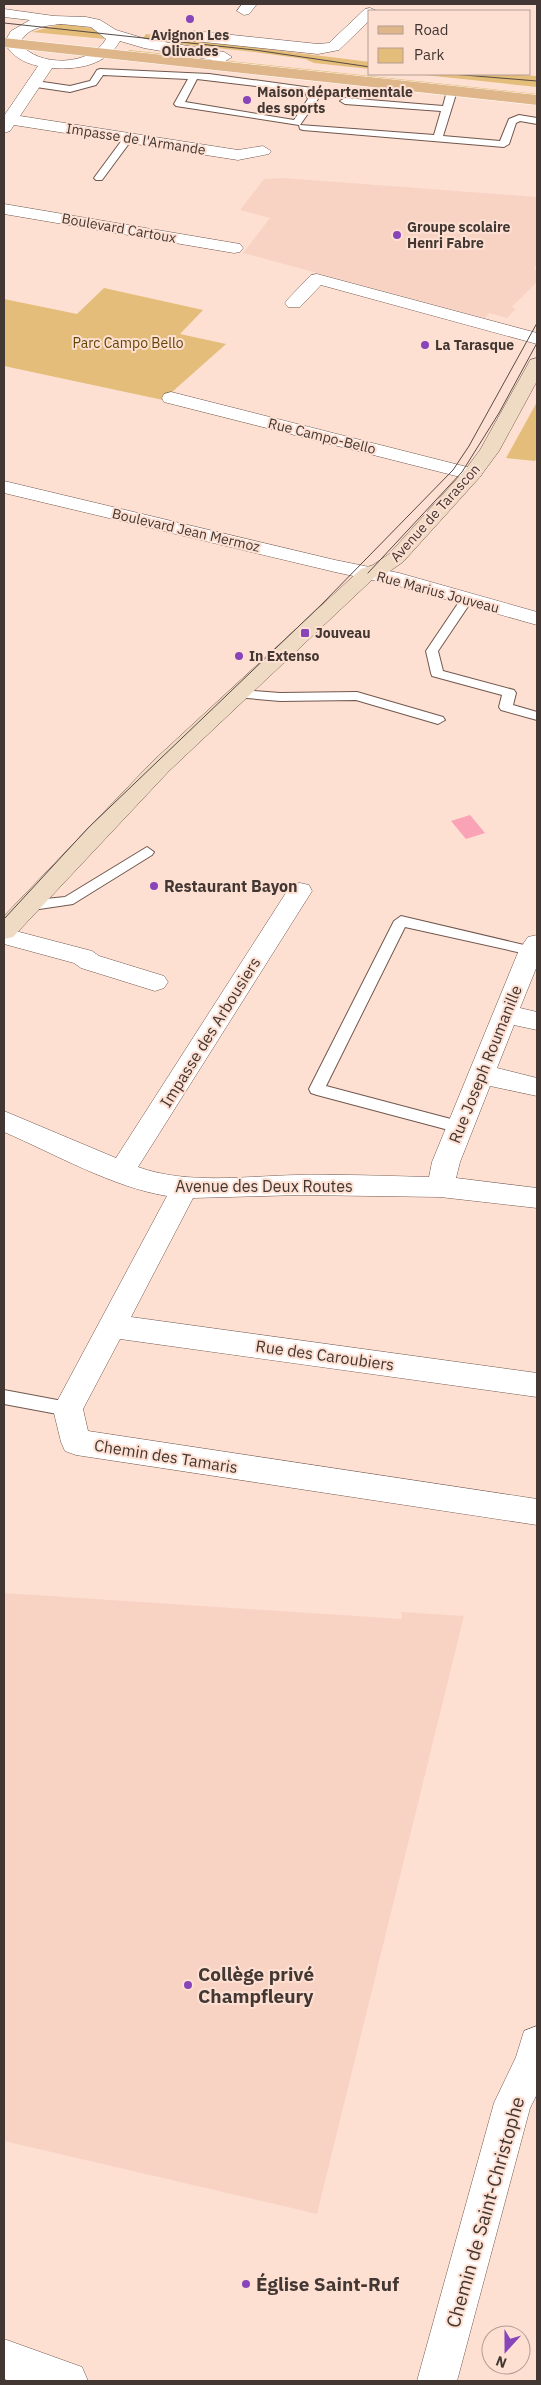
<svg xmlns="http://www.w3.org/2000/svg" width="541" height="2385" font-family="'IBM Plex Sans',sans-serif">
<rect width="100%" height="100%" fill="#fee0d3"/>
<!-- built -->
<g fill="#f8d3c3">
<polygon points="284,178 537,197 537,264 534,269 537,271 537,282 512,307 516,309 507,318 489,313 485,318 243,253 270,218 240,210 264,179"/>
<polygon points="4,1593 402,1619 401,1612 464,1616 317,2214 4,2141"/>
</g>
<!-- green -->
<g fill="#e3bd79">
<polygon points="61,24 92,28 105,39 32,32"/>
<polygon points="146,34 370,62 370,69 314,63 305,59 254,52 142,40"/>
<polygon points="129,50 537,94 537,96 128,52"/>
<polygon points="415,74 506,74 537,76 537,87"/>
<polygon points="104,288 203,310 180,334 226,344 163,400 4,366 4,299 77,314"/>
<polygon points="537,402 537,457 535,461 506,458"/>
</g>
<!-- water -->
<polygon fill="#faa2b6" points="470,815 485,833 466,839 451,821"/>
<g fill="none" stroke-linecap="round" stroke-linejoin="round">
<defs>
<g id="lane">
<path d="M100 69 209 74 312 88 318 99 300 125 434 135 441 111 345 104 340 101 345 98 443 106 447 91 452 88 457 91 443 136 500 141 509 119 519 115 537 118V124L520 121 516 123 509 144 504 147 303 130 300 129 299 125 176 106 174 104 188 79 103 75 96 85 70 92 36 87 31 84 36 81 70 86 90 81 97 70ZM197 79 305 92 308 99 294 120 185 102Z"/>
<polygon points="125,136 133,138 102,180 96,180 94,178"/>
<polygon points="467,595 473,599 438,651 443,671 514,690 516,693 513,705 537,712 537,720 501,710 499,707 502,695 432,676 431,673 426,651 463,596"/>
<polygon points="240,690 280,693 357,692 443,717 445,720 438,724 356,700 280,701 235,697 233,694 235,691"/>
<polygon points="147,847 154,852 152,855 73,904 26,911 19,906 26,901 65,897"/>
<polygon points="401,916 537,948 536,954 531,955 405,927 326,1086 466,1123 468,1127 466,1131 460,1133 317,1095 311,1093 309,1089 394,921"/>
<polygon points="4,1390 68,1402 74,1404 77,1409 74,1414 68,1416 4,1404"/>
</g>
<g id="street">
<polygon points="242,4 257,4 249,14 244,15 237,11"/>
<polygon points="370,8 377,11 370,11 370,20 339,50 318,54 194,41 186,36 194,31 318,44 329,43 365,9"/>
<path d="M4 9 54 16 86 17 100 20 116 30 146 39 224 52 232 57 224 62 144 48 120 41C106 65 79 70 52 68L20 116 238 150 263 146 271 151 269 154 238 160 14 125 10 131 4 133V116L38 66C22 62 14 57 4 43L11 31 30 20 4 17ZM61 24 91 27 106 39C91 66 38 68 20 43 27 27 45 26 61 24Z"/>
<polygon points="4,204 234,243 240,244 243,248 240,252 234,253 4,214"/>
<polygon points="317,274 537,333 537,344 321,285 300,307 288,307 285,303 288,299 311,275"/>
<polygon points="171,392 479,470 482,474 479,478 472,480 164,402 162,398 164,394"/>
<polygon points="4,481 335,560 399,573 537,612 537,625 395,585 335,572 4,493"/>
<path d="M300 883 309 885 312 891 138 1167C188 1185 246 1176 298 1175 342 1174 385 1176 429 1177L432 1162 519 950 528 937 537 935V966L520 1008 537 1012V1030L514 1025 497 1068 537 1078V1096L490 1086 460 1162 456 1178 537 1188V1208L440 1197 301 1195 193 1198 131 1317 537 1373V1397L120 1339 83 1409 88 1431 537 1499V1525L76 1455 65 1451 61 1442 53 1409 167 1196C112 1187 55 1154 4 1132V1111L116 1158 291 885Z"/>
<polygon points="4,928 92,951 99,956 164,976 168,982 164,988 155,991 81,968 74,963 4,944"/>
<polygon points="537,2026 537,2094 530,2108 457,2381 417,2381 494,2103 516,2057 524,2031"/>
<polygon points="4,2339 82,2367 88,2381 10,2381 4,2379"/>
</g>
<polygon id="secondary" points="537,358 537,381 499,451 479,478 403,562 387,573 375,577 169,771 13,937 4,939 4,916 153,761 361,569 373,565 389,554 465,470 480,450 528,364 530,360"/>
<polygon id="primary" points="4,38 537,95 537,105 4,47"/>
</defs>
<!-- lane casing -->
<use href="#lane" stroke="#71574d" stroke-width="2"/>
<!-- street casing -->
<use href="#street" stroke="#71574d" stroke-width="1"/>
<!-- secondary casing -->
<use href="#secondary" stroke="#71574d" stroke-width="1"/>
<!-- primary casing -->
<use href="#primary" stroke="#fff" stroke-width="1"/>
<!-- lane -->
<use href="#lane" fill="#fff" fill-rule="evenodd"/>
<!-- street -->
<use href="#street" fill="#fff" fill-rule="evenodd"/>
<!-- secondary -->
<use href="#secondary" fill="#efdac4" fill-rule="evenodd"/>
<!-- primary -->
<use href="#primary" fill="#dfb58a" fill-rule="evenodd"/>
<!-- tram -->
<g stroke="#584b45" stroke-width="1">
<polyline points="4,23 255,50 370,67"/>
<polyline points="451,74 537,81"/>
<polyline points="368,573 462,472 499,413 537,343"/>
<polyline points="4,919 88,828 322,604 453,470 469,446 537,323"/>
</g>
</g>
<!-- markers -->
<g fill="#8745b9" stroke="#fee0d3" stroke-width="2">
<circle cx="190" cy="19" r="5"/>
<circle cx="247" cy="100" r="5"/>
<circle cx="397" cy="235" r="5"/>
<circle cx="425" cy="345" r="5"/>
<rect x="300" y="628" width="10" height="10" rx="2.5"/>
<circle cx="239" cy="656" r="5"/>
<circle cx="154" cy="886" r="5"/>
<circle cx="188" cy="1985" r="5"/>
<circle cx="246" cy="2284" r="5"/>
</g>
<g text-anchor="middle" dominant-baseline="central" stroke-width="4" stroke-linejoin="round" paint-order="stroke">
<!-- far-poi labels -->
<g font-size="14" font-weight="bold" fill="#423732" stroke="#fee0d3" text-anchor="start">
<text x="190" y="35" text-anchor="middle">Avignon Les<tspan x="190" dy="16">Olivades</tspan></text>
<text x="257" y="92">Maison départementale<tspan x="257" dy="16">des sports</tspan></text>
<text x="407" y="227">Groupe scolaire<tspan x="407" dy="16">Henri Fabre</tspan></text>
<text x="435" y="345">La Tarasque</text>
<text x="315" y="633">Jouveau</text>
<text x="249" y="656">In Extenso</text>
</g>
<!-- far-street labels -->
<g font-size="14" fill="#423732" stroke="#fee0d3">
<text transform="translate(136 139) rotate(9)">Impasse de l'Armande</text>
<text transform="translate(119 228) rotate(10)">Boulevard Cartoux</text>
<text transform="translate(322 436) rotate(14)">Rue Campo-Bello</text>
<text transform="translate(435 513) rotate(-48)">Avenue de Tarascon</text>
<text transform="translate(186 530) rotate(13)">Boulevard Jean Mermoz</text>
<text transform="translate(438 592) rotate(15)">Rue Marius Jouveau</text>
</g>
<!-- far-park labels -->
<g font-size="14" fill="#624606" stroke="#fee0d3">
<text x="128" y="343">Parc Campo Bello</text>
</g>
<!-- poi labels -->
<g font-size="16" font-weight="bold" fill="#423732" stroke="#fee0d3" text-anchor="start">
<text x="164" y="886">Restaurant Bayon</text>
</g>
<!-- street labels -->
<g font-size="16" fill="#423732" stroke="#fee0d3">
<text transform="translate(210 1032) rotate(-58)">Impasse des Arbousiers</text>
<text transform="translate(485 1064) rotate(-68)">Rue Joseph Roumanille</text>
<text x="264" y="1186">Avenue des Deux Routes</text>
<text transform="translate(325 1355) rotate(8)">Rue des Caroubiers</text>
<text transform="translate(166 1456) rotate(9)">Chemin des Tamaris</text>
</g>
<!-- near-poi labels -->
<g font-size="19" font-weight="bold" fill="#423732" stroke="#fee0d3" text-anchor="start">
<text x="198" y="1974">Collège privé<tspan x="198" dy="22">Champfleury</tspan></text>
<text x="256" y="2284">Église Saint-Ruf</text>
</g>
<!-- near-street labels -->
<g font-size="19" fill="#423732" stroke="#fee0d3">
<text transform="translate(485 2212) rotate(-74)">Chemin de Saint-Christophe</text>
</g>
</g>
<!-- border -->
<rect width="541" height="2385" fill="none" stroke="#423732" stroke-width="10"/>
<!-- legend -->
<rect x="368" y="10" width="162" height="65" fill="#fee0d3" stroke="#b39c93"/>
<rect x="378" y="26" width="25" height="8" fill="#dfb58a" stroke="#b39c93"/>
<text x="414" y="35" font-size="15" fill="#423732">Road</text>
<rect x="378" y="48" width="25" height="15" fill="#e3bd79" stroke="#b39c93"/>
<text x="414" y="60" font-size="15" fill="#423732">Park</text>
<!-- north arrow -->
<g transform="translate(506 2350) rotate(201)"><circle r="24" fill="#fee0d3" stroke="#b39c93"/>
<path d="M0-4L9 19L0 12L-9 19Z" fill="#8745b9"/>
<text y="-8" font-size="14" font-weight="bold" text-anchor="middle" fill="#423732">N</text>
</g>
</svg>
